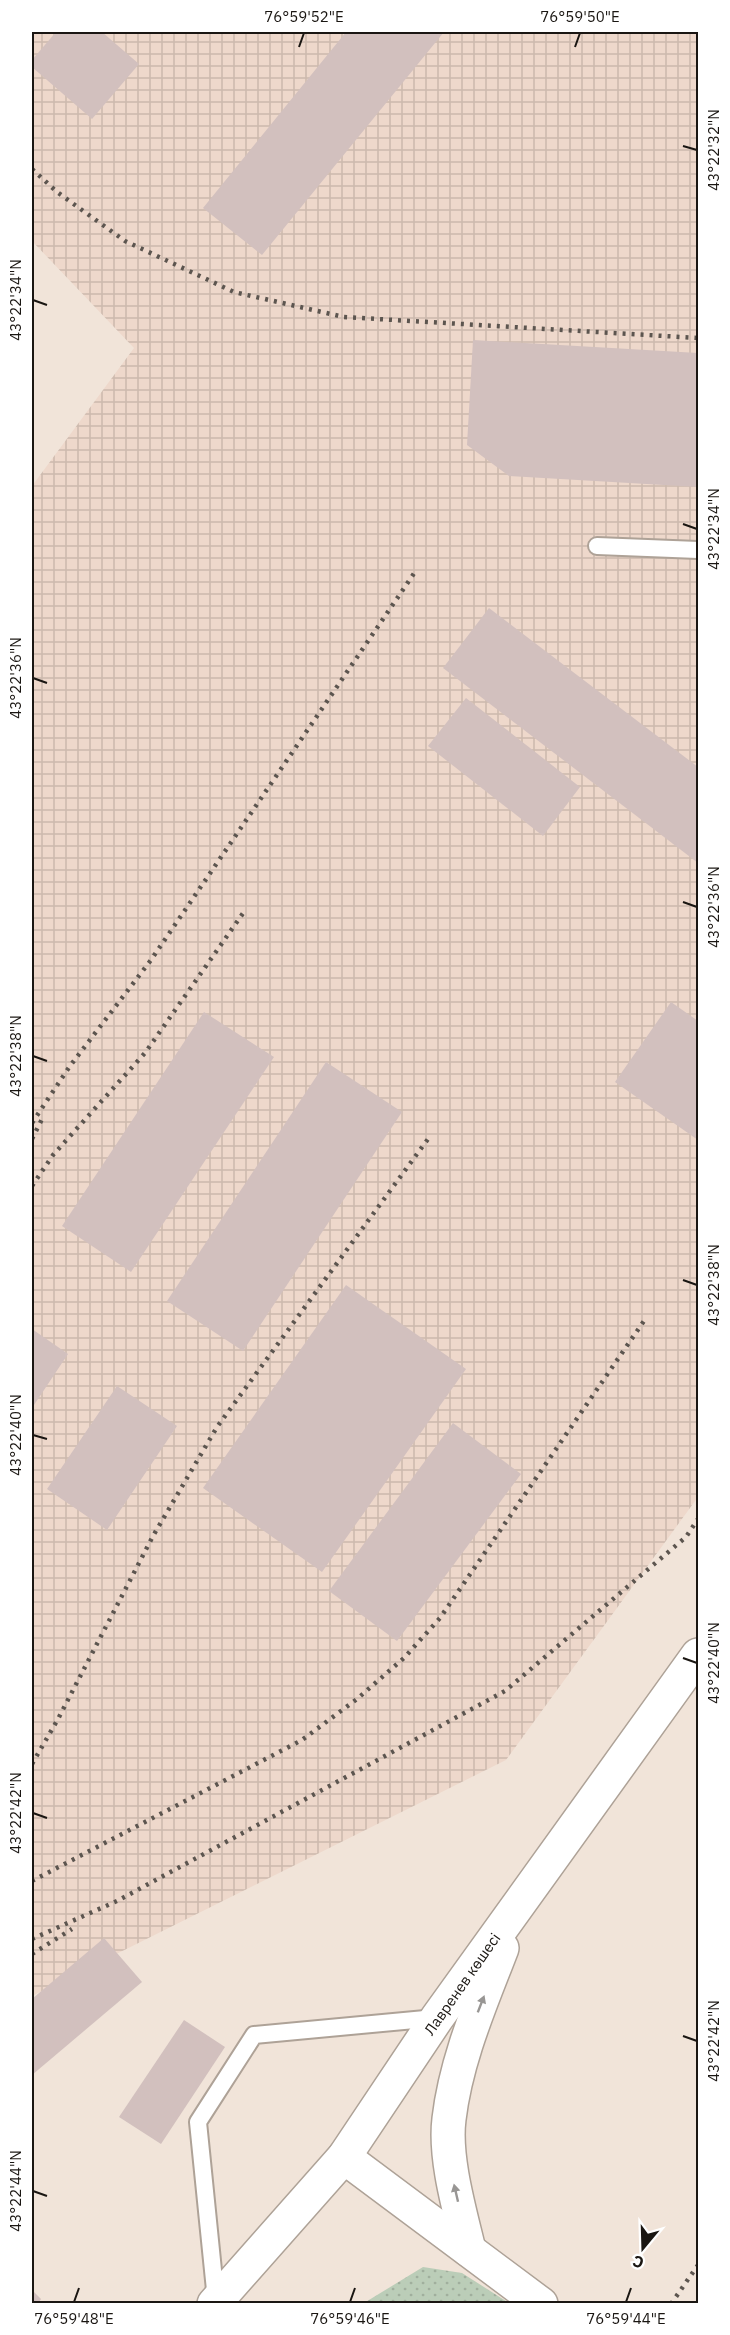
<svg xmlns="http://www.w3.org/2000/svg" width="730" height="2335" font-family="'IBM Plex Sans',sans-serif">
<defs>
<pattern id="industrial-grid" width="8" height="8" patternUnits="userSpaceOnUse" patternTransform="scale(1.5)"><rect width="8" height="8" fill="#eed8cb"/><path d="M0 4h8M4 0v8" fill="none" stroke="#ccb9ad"/></pattern>
<pattern id="grass-dots" width="8" height="8" patternUnits="userSpaceOnUse" patternTransform="scale(1.5)"><rect width="8" height="8" fill="#bbcdb8"/><path d="M2 2h.1M6 6h.1" fill="none" stroke="#a0af9d" stroke-width="1.8" stroke-linecap="round"/></pattern>
</defs>
<rect width="100%" height="100%" fill="#f1e4d9"/>
<!-- industrial -->
<polygon fill="url(#industrial-grid)" points="32,32 698,32 698,1497 506,1760 32,1996 32,486 134,348 32,241"/>
<!-- grass -->
<polygon fill="url(#grass-dots)" points="423,2267 462,2273 509,2303 364,2303"/>
<!-- building -->
<g fill="#d2c0be">
<polygon points="56,32 102,32 139,64 92,119 32,67 32,60"/>
<polygon points="346,32 444,32 262,255 203,208"/>
<polygon points="473,340 698,353 698,487 509,476 467,445"/>
<polygon points="489,608 698,767 698,863 443,668"/>
<polygon points="466,698 580,787 543,836 428,746"/>
<polygon points="671,1002 698,1021 698,1140 615,1082"/>
<polygon points="204,1012 274,1057 131,1272 62,1226"/>
<polygon points="326,1062 402,1112 243,1351 167,1301"/>
<polygon points="346,1285 466,1369 322,1572 203,1488"/>
<polygon points="32,1329 68,1354 32,1408"/>
<polygon points="117,1386 177,1426 107,1530 47,1489"/>
<polygon points="453,1423 521,1474 397,1641 329,1591"/>
<polygon points="104,1938 142,1982 32,2075 32,1999"/>
<polygon points="184,2020 225,2047 161,2144 119,2117"/>
<polygon points="32,2290 41,2299 38,2304 32,2304"/>
</g>
<g fill="none" stroke-linecap="round" stroke-linejoin="round">
<defs>
<g id="lane">
<polyline points="597,546 698,550"/>
<polyline points="216,2300 198,2122 254,2035 436,2018"/>
</g>
<g id="primary">
<polyline points="344,2157 541,2304"/>
<path d="M469 2250C460 2212 444 2158 449 2119 456 2059 481 2003 502 1948"/>
<polyline points="214,2304 344,2157 437,2018 698,1655"/>
</g>
</defs>
<!-- lane casing -->
<use href="#lane" stroke="#aea297" stroke-width="20"/>
<!-- primary casing -->
<use href="#primary" stroke="#aea297" stroke-width="36"/>
<!-- lane -->
<use href="#lane" stroke="#fff" stroke-width="16"/>
<!-- primary -->
<use href="#primary" stroke="#fff" stroke-width="33"/>
<!-- rail -->
<g stroke="#5c554f" stroke-width="4.5" stroke-dasharray="3 6" stroke-linecap="butt">
<polyline points="32,169 57,192 125,241 234,292 344,317 698,338"/>
<polyline points="32,1123 70,1066 151,960 415,572"/>
<polyline points="32,1139 44,1115"/>
<polyline points="32,1186 53,1155 145,1053 246,909"/>
<polyline points="32,1764 58,1719 153,1536 217,1427 428,1139"/>
<polyline points="32,1881 302,1740 357,1699 404,1658 440,1618 646,1318"/>
<polyline points="32,1939 117,1901 505,1691 686,1537 698,1519"/>
<polyline points="32,1954 72,1929"/>
<polyline points="671,2304 698,2265"/>
</g>
</g>
<!-- one-way arrows -->
<defs><path id="oneway-solid" d="M-6-.8H1V-3.2L6.5 0L1 3.2V.8H-6Z" transform="scale(1.5)"/></defs>
<g fill="#989694">
<use href="#oneway-solid" transform="translate(481 2004) rotate(-69)"/>
<use href="#oneway-solid" transform="translate(456 2193) rotate(-103)"/>
</g>
<!-- ticks -->
<path fill="none" stroke="#1a1612" stroke-width="2" d="M299 47 304 33M575 47 580 33M683 146 697 150M33 300 47 305M683 524 697 529M33 678 47 683M683 902 697 907M33 1056 47 1061M683 1280 697 1285M33 1435 47 1439M683 1658 697 1663M33 1813 47 1818M683 2036 697 2041M33 2191 47 2196M74 2302 79 2288M350 2302 355 2288M626 2302 631 2288"/>
<g text-anchor="middle" dominant-baseline="central" stroke-width="4.5" stroke-linejoin="round" paint-order="stroke">
<!-- street labels -->
<g font-size="15" fill="#1a1612" stroke="#fff">
<text transform="translate(462 1984) rotate(-55)">Лавренев көшесі</text>
</g>
</g>
<!-- border -->
<rect width="730" height="2335" fill="none" stroke="#ffffff" stroke-width="66"/>
<!-- north arrow -->
<g transform="translate(643 2248) rotate(199)" stroke="#ffffff" stroke-width="4.5" paint-order="stroke">
<path d="M0-4.5L10 22L0 15L-10 22Z" fill="#1a1612"/>
<text y="-9" font-size="16" font-weight="bold" text-anchor="middle" fill="#1a1612">С</text>
</g>
<rect x="33" y="33" width="664" height="2269" fill="none" stroke="#1a1612" stroke-width="2"/>
<g font-size="15" text-anchor="middle" fill="#1a1612">
<text x="304" y="22">76°59'52"E</text>
<text x="580" y="22">76°59'50"E</text>
<text transform="translate(714 150) rotate(-90)" y="5">43°22'32"N</text>
<text transform="translate(16 300) rotate(-90)" y="5">43°22'34"N</text>
<text transform="translate(714 529) rotate(-90)" y="5">43°22'34"N</text>
<text transform="translate(16 678) rotate(-90)" y="5">43°22'36"N</text>
<text transform="translate(714 907) rotate(-90)" y="5">43°22'36"N</text>
<text transform="translate(16 1056) rotate(-90)" y="5">43°22'38"N</text>
<text transform="translate(714 1285) rotate(-90)" y="5">43°22'38"N</text>
<text transform="translate(16 1435) rotate(-90)" y="5">43°22'40"N</text>
<text transform="translate(714 1663) rotate(-90)" y="5">43°22'40"N</text>
<text transform="translate(16 1813) rotate(-90)" y="5">43°22'42"N</text>
<text transform="translate(714 2041) rotate(-90)" y="5">43°22'42"N</text>
<text transform="translate(16 2191) rotate(-90)" y="5">43°22'44"N</text>
<text x="74" y="2324">76°59'48"E</text>
<text x="350" y="2324">76°59'46"E</text>
<text x="626" y="2324">76°59'44"E</text>
</g>
</svg>
